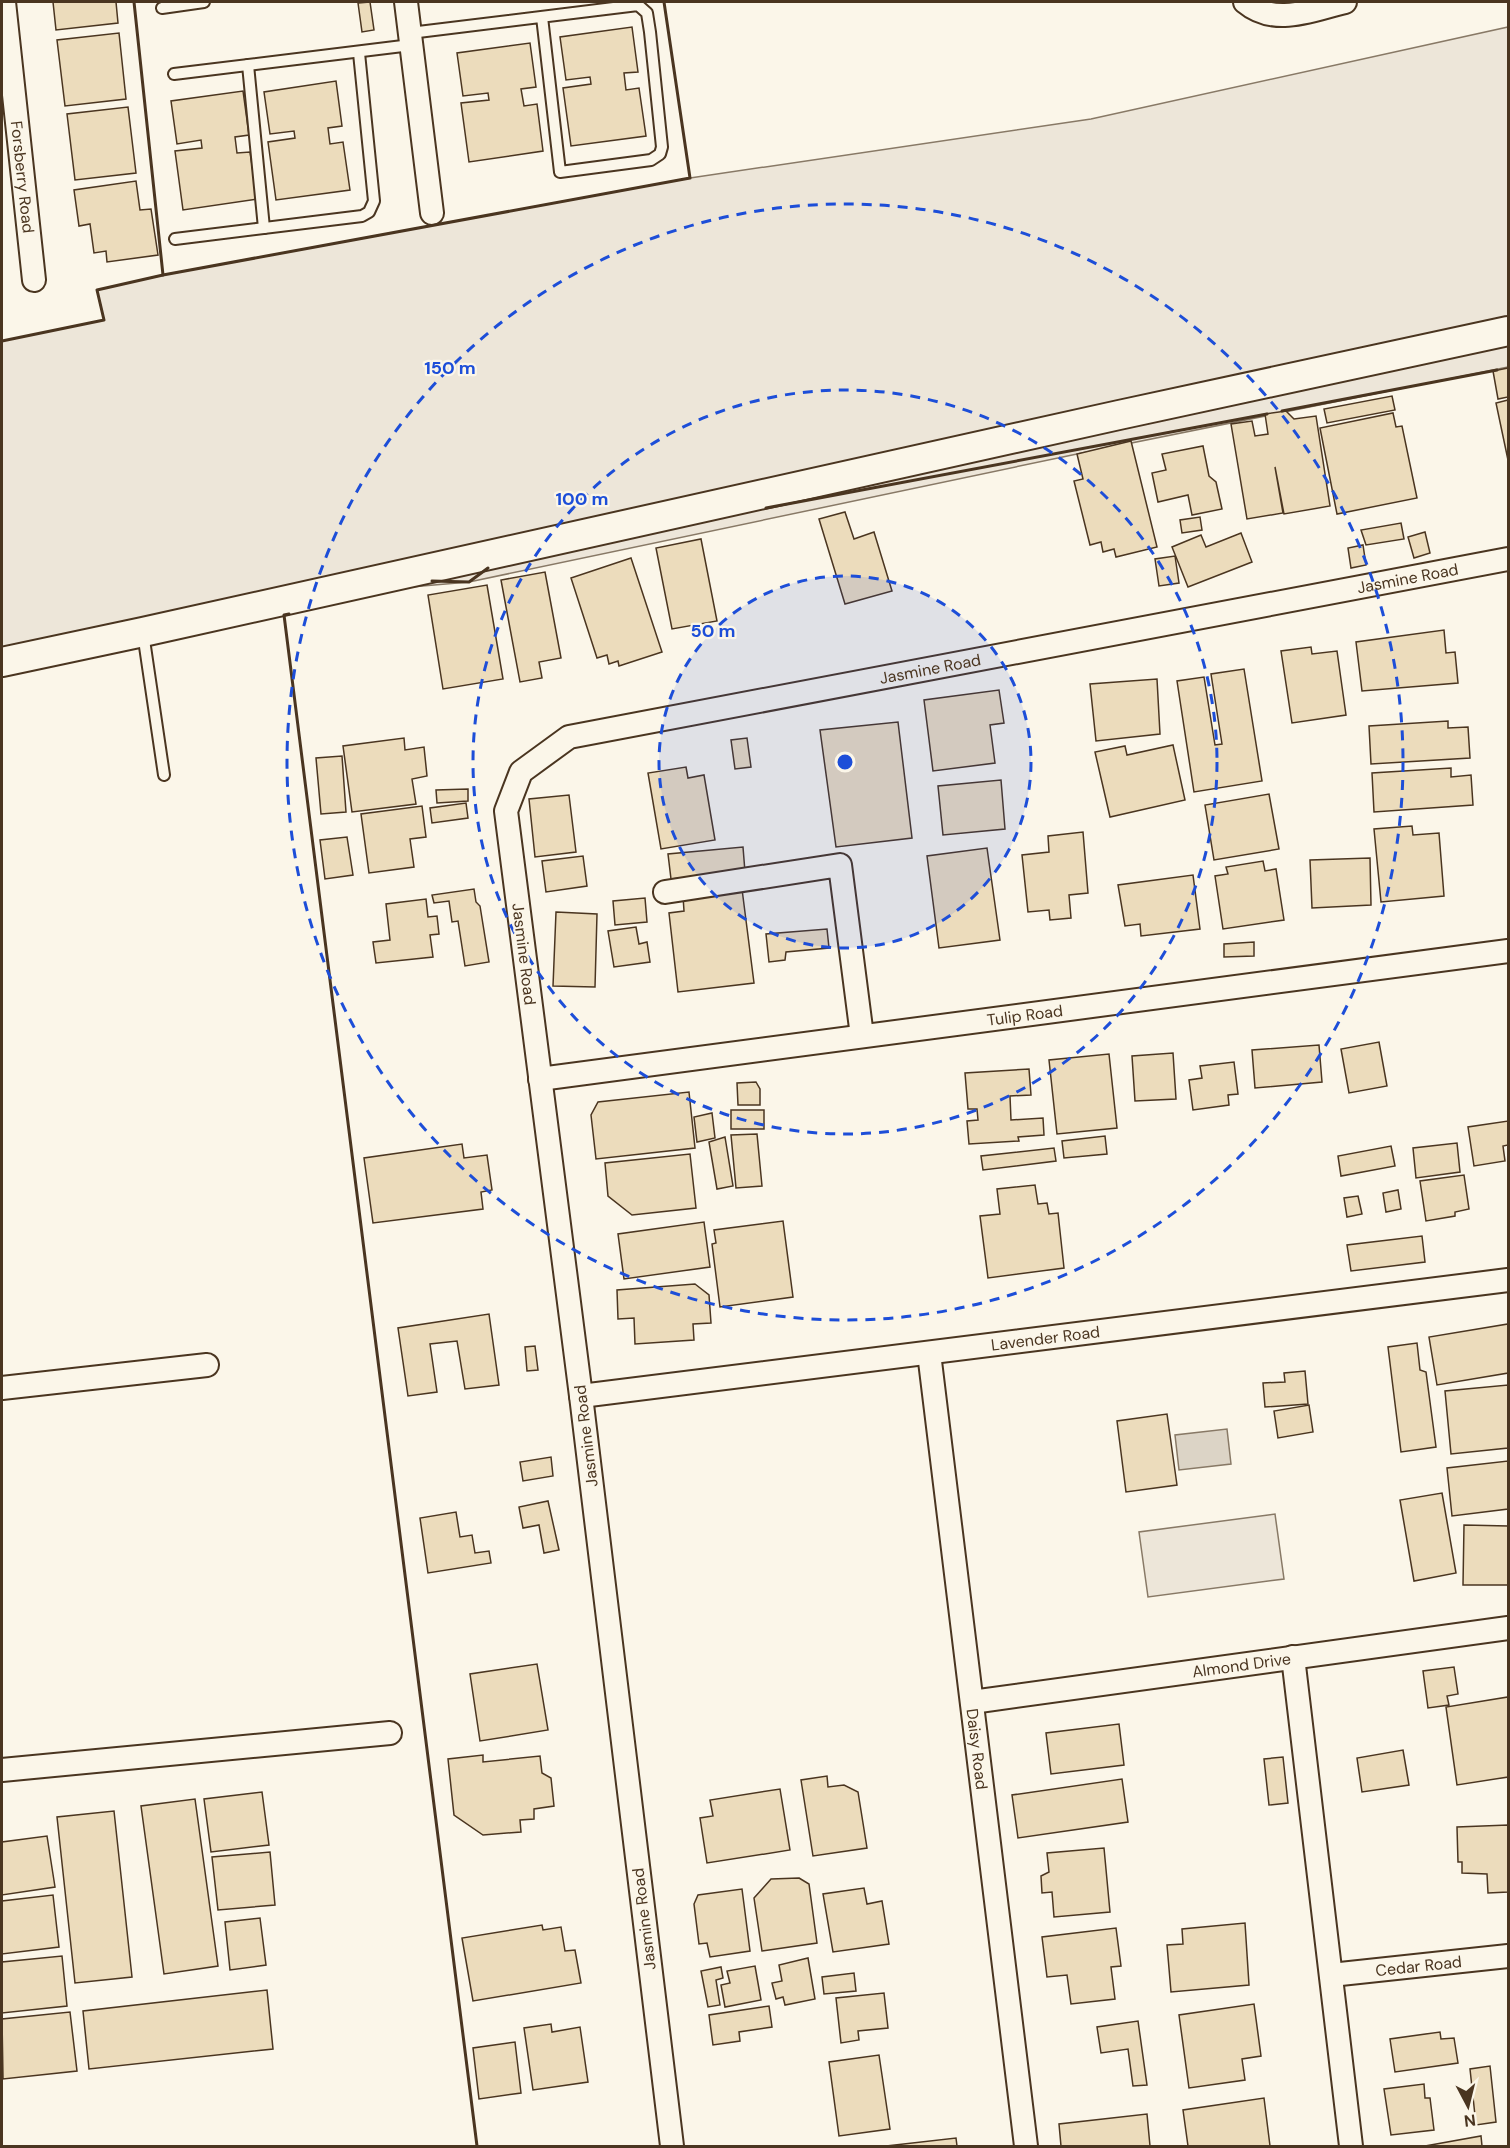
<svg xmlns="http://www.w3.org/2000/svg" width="1510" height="2148" font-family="'DM Sans',sans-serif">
<rect width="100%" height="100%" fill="#fbf6e9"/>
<!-- green -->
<g fill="#ede6d9" stroke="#887966" stroke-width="1.5">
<polygon points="1508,27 1508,367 1077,454 469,582 271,599 2,658 2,341 104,320 97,290 163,275 690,178 1091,119"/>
<polygon points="1275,1514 1284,1579 1148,1597 1139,1532"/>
</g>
<!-- water -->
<polygon fill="#dcd4c6" stroke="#887966" stroke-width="1.5" points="1227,1429 1231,1464 1179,1470 1175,1435"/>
<!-- building -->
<g fill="#ecdcbc" stroke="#4a3520" stroke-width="1.5">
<polygon points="53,2 116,2 118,23 56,30"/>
<polygon points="370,2 374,30 362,32 358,3"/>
<polygon points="632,27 638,72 624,73 626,90 639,88 646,136 571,146 563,88 591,84 590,77 566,80 560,37"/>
<polygon points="119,33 126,99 65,106 57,40"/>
<polygon points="530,43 536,87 521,89 524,106 537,104 543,151 469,162 461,103 489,100 488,93 463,96 457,53"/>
<polygon points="336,81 342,126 328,128 330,144 343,142 350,190 276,200 268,142 295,138 294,131 270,134 264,92"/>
<polygon points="243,91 249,135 235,137 237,153 250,152 257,199 183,210 175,151 202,148 201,140 177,144 171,101"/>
<polygon points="128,107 136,173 75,180 67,114"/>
<polygon points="136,181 140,210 151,209 158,255 107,262 106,251 94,253 90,224 79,226 74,190"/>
<polygon points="1508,368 1508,397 1498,399 1493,371"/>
<polygon points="1392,396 1395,410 1327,423 1324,409"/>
<polygon points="1508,400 1508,460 1496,403"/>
<polygon points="1286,411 1294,419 1316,416 1330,506 1284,514 1275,467 1283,513 1247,519 1231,424 1252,421 1255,436 1268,434 1265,414"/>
<polygon points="1393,413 1396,427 1402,426 1417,498 1337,514 1320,428"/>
<polygon points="1131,441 1157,547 1116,557 1114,549 1103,552 1101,542 1090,545 1074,481 1083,479 1077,454"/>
<polygon points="1203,446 1209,476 1216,482 1222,509 1192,515 1188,495 1158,502 1152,473 1166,470 1162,454"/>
<polygon points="845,512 854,539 874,532 892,591 845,604 819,519"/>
<polygon points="1200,517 1202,530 1182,533 1180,520"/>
<polygon points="1401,523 1404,539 1366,545 1361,530"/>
<polygon points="1425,532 1430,553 1414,558 1408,537"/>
<polygon points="1241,533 1252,562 1188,587 1172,547 1201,535 1206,547"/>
<polygon points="701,539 717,621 672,629 656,548"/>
<polygon points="1363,545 1366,565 1351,568 1348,548"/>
<polygon points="1175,556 1179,583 1159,586 1155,559"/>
<polygon points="631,558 662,652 619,666 618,661 609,664 607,655 597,658 571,578"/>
<polygon points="545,572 561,658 539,662 542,678 520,682 501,580"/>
<polygon points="487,585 503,679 443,689 428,595"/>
<polygon points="1444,630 1446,653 1455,652 1458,683 1362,691 1356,642"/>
<polygon points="1311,647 1312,654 1337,651 1346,715 1292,723 1281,651"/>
<polygon points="1244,669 1262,781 1194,792 1177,681 1204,677 1215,745 1222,744 1211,674"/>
<polygon points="1157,679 1160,734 1096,741 1090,684"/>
<polygon points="999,690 1004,723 990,725 995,763 933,771 924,700"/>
<polygon points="1448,721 1448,728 1468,727 1470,758 1371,764 1369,726"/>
<polygon points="898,722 912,838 836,847 820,730"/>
<polygon points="404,738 405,750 424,747 427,776 412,779 416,804 352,812 343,746"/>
<polygon points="747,738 751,767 735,769 731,740"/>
<polygon points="1173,745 1185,800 1110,817 1095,752 1125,746 1127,755"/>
<polygon points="342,756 346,812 321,814 316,758"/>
<polygon points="686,767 688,778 704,775 715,840 661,849 648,773"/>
<polygon points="1451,768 1451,777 1471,775 1473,805 1374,812 1372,773"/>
<polygon points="1001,780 1005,829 943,835 938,786"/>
<polygon points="468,789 468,801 437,803 436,790"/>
<polygon points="1269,794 1279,849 1214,860 1205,805"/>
<polygon points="569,795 576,852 535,857 529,799"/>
<polygon points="466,803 468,818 432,823 430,808"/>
<polygon points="422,806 426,837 410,839 414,867 369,873 361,814"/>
<polygon points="1412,826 1413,835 1439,833 1444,896 1381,902 1374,829"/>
<polygon points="1083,832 1088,893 1069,895 1071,918 1050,920 1049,910 1028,912 1022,855 1049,852 1048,836"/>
<polygon points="347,837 353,875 325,879 320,840"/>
<polygon points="743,847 745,872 671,879 668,854"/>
<polygon points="987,848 1000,940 939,948 927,856"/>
<polygon points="583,856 587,886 546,892 542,861"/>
<polygon points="1370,858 1371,905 1312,908 1310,860"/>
<polygon points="1263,861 1265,871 1276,869 1284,920 1223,929 1215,876 1228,874 1226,867"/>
<polygon points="1193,875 1200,929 1141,936 1140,924 1125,926 1118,885"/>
<polygon points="474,889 476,902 480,906 489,962 465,966 458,921 452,922 449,901 434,903 432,895"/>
<polygon points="742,889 754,983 678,992 669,913 684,911 683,896"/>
<polygon points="645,898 647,922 615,925 613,901"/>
<polygon points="426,899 428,917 437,916 439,934 430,935 433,957 376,963 373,942 390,940 386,904"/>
<polygon points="556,912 597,914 595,987 553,986"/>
<polygon points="636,927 639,944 647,942 650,962 614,967 608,931"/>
<polygon points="827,929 829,948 786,952 785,960 769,962 766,934"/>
<polygon points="1254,942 1254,956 1224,957 1224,944"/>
<polygon points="1379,1042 1387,1086 1349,1093 1341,1049"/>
<polygon points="1319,1045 1322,1082 1255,1088 1252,1050"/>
<polygon points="1173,1053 1176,1099 1135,1101 1132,1056"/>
<polygon points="1109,1054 1117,1128 1057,1134 1049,1060"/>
<polygon points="1234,1062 1238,1094 1228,1095 1229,1105 1193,1110 1189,1080 1202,1078 1200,1066"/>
<polygon points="1029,1069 1031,1095 1010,1096 1011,1120 1043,1118 1044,1135 1018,1137 1019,1141 969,1144 967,1121 978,1120 977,1109 968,1109 965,1073"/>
<polygon points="756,1082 760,1089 760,1105 738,1105 737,1083"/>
<polygon points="689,1092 695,1148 596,1159 591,1115 598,1102"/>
<rect x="731" y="1110" width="33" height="19"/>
<polygon points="712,1113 715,1138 697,1142 694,1117"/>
<polygon points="1508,1121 1508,1145 1503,1146 1505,1161 1474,1166 1468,1127"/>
<polygon points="757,1134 762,1186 736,1188 731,1135"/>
<polygon points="1105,1136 1107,1154 1064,1158 1062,1141"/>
<polygon points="725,1137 733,1186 717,1189 709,1142"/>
<polygon points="1457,1143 1460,1172 1416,1178 1413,1148"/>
<polygon points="462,1144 464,1158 487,1155 492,1190 481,1192 483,1209 373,1223 364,1158"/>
<polygon points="1391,1146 1395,1166 1341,1176 1338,1156"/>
<polygon points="1054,1148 1056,1161 983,1170 981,1156"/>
<polygon points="690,1154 696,1208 632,1215 608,1196 605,1163"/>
<polygon points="1464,1175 1469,1209 1455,1212 1455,1216 1426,1221 1420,1181"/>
<polygon points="1035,1185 1038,1204 1047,1203 1049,1214 1058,1213 1064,1268 988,1278 980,1216 1000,1214 997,1189"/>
<polygon points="1398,1190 1401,1209 1386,1212 1383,1193"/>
<polygon points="1358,1196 1362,1214 1347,1217 1344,1198"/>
<polygon points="783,1221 793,1297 720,1307 712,1244 716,1243 714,1230"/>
<polygon points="704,1222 710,1267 624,1279 618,1234"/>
<polygon points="1422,1236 1425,1262 1351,1271 1347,1245"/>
<polygon points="695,1284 709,1295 711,1323 693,1324 694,1340 635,1344 634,1318 618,1319 617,1290"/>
<polygon points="489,1314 499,1385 465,1389 457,1341 430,1344 437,1392 408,1396 398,1328"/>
<polygon points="1508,1324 1508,1373 1437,1385 1429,1337"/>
<polygon points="1417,1343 1420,1370 1426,1372 1436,1447 1401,1452 1388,1347"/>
<polygon points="535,1346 538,1370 527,1371 525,1347"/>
<polygon points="1305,1371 1308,1404 1265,1407 1263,1383 1285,1382 1284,1373"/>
<polygon points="1508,1385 1508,1448 1451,1454 1445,1391"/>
<polygon points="1309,1405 1313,1432 1278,1438 1274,1411"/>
<polygon points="1167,1414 1177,1485 1126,1492 1117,1421"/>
<polygon points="551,1457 553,1476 523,1481 520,1462"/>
<polygon points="1508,1461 1508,1509 1452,1516 1447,1468"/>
<polygon points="1442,1493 1456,1573 1414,1581 1400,1500"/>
<polygon points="548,1501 559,1550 544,1553 539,1525 523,1528 519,1507"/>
<polygon points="456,1512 460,1537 472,1535 475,1553 489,1551 491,1563 428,1573 420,1518"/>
<polygon points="1464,1525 1508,1526 1508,1585 1463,1585"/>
<polygon points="537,1664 548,1730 480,1741 470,1674"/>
<polygon points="1454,1667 1458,1694 1447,1696 1449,1705 1428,1708 1423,1671"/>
<polygon points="1508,1697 1508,1777 1457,1785 1446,1707"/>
<polygon points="1119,1724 1124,1765 1051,1774 1046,1733"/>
<polygon points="1403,1750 1409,1785 1362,1792 1357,1758"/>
<polygon points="483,1755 483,1762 540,1756 542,1773 551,1778 554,1806 534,1809 534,1819 520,1820 521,1832 483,1835 454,1815 448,1759"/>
<polygon points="1283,1757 1288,1803 1269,1805 1264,1759"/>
<polygon points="827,1776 828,1787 844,1785 858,1792 867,1848 813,1856 801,1780"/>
<polygon points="1122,1779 1128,1822 1018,1838 1012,1795"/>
<polygon points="780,1789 790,1850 707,1863 700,1818 713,1816 710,1800"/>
<polygon points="262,1792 269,1845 211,1852 204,1799"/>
<polygon points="195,1799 218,1966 164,1974 141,1806"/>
<polygon points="114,1811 132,1977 75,1983 57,1817"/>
<polygon points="1508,1825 1508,1892 1488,1893 1487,1874 1462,1873 1462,1862 1458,1862 1457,1827"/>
<polygon points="47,1836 55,1887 2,1895 2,1842"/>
<polygon points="1104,1848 1110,1912 1054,1917 1052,1892 1042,1893 1041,1876 1049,1872 1047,1853"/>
<polygon points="270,1852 275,1905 218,1910 212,1857"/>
<polygon points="799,1878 809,1884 817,1943 762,1951 754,1898 771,1879"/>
<polygon points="864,1888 867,1904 882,1901 889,1944 833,1952 823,1894"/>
<polygon points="742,1889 750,1951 710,1957 707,1943 699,1944 694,1904 698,1895"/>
<polygon points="53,1895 59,1947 2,1954 2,1901"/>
<polygon points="260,1918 266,1965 230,1970 225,1922"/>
<polygon points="1245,1923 1249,1985 1171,1992 1167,1945 1183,1944 1182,1929"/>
<polygon points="542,1925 543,1930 561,1927 565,1951 575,1950 581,1983 473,2001 462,1938"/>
<polygon points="1116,1928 1121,1966 1111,1967 1115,1999 1071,2004 1067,1975 1047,1977 1042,1937"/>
<polygon points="62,1956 67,2006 2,2013 2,1962"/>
<polygon points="808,1958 815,1999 785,2005 783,1997 776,1999 772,1983 782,1981 779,1965"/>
<polygon points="755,1966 761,2000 725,2007 721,1985 730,1983 727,1971"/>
<polygon points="721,1967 723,1978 716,1980 720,2005 708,2007 701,1971"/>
<polygon points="854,1973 856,1991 824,1994 822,1977"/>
<polygon points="267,1990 273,2049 89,2069 83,2011"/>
<polygon points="884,1993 888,2028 858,2031 859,2040 841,2043 836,1998"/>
<polygon points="1254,2004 1261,2056 1242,2059 1245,2080 1189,2088 1179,2015"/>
<polygon points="769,2006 772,2027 739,2032 740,2041 713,2045 709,2015"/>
<polygon points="70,2012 77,2071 3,2079 2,2019"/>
<polygon points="1138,2021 1147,2085 1133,2086 1128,2049 1101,2053 1097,2027"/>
<polygon points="551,2024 552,2032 580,2027 588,2082 533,2090 524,2028"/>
<polygon points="1440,2032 1441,2039 1454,2038 1458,2063 1395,2072 1390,2039"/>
<polygon points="515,2042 521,2093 479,2099 473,2048"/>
<polygon points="879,2055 890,2129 839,2136 829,2062"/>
<polygon points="1490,2066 1496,2122 1476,2125 1470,2069"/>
<polygon points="1424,2084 1425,2098 1430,2098 1434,2130 1391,2135 1384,2089"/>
<polygon points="1264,2098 1270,2146 1188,2146 1183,2110"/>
<polygon points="1147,2114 1150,2146 1061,2146 1059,2124"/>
<polygon points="1481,2136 1482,2146 1425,2146"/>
<polygon points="956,2138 957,2146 886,2146"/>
</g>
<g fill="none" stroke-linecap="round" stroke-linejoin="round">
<defs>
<g id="service">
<polyline points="162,8 204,2"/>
<polyline points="410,33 638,5 647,13 650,32 662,147 660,154 651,160 560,172 542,17"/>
<polyline points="248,65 264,228"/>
<polyline points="174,74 411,45"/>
<polyline points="175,239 362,216 369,212 374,201 359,53"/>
<polyline points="143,633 164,775"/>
</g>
<g id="minor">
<path id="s1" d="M4 2 34 280"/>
<polyline points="406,2 432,213"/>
<path d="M1245 2C1275 27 1311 10 1345 2"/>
<polyline points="665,892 840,865 862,1036"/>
<path id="s2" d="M540 1079 1508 951"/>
<path id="s3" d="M929 1353 1026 2146"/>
<polyline points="2,1388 207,1365"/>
<path id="s4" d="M581 1396 1508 1280"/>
<polyline points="1293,1657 1351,2146"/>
<path id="s5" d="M972 1702 1508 1628"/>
<polyline points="2,1770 390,1733"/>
<path id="s6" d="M1331 1975 1508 1956"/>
<path id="s7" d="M672 2146 581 1396 506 811 521 772 569 737 1508 559"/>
</g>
<polyline id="tertiary" points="2,662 143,632 1119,415 1508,331"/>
</defs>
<!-- service casing -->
<use href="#service" stroke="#4a3520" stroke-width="14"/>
<!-- minor casing -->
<use href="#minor" stroke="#4a3520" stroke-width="26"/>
<!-- tertiary casing -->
<use href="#tertiary" stroke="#4a3520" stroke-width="32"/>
<!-- service -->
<use href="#service" stroke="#fbf6e9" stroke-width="10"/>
<!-- minor -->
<use href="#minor" stroke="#fbf6e9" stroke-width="22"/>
<!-- tertiary -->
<use href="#tertiary" stroke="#fbf6e9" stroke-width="28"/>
<!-- wall -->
<g stroke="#4a3520" stroke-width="3">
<polyline points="134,2 163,275"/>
<polyline points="2,341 104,320 97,290 163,275 690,178 664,2"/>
<polyline points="1282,411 1497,370"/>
<polyline points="766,508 1267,414"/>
<polyline points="432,581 469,582 488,568"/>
<polyline points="289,614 284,615 477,2146"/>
</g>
</g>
<!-- distance rings -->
<circle cx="845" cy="762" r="186" fill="#1d4ed8" fill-opacity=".12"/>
<g fill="none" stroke="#1d4ed8" stroke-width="3" stroke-dasharray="10 8">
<circle cx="845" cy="762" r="186"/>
<circle cx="845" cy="762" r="372"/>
<circle cx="845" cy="762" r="558"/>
</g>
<g text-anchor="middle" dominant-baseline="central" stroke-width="4.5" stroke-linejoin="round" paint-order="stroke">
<!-- street labels -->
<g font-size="16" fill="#4a3520" stroke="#fbf6e9">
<text stroke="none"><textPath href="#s1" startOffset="176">Forsberry Road</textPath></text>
<text stroke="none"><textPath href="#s7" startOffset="2300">Jasmine Road</textPath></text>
<text stroke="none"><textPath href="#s7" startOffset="1814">Jasmine Road</textPath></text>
<text transform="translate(524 954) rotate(83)">Jasmine Road</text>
<text stroke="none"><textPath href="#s2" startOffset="489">Tulip Road</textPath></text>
<text stroke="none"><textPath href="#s4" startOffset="468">Lavender Road</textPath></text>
<text transform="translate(586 1436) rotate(-97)">Jasmine Road</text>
<text stroke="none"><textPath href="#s5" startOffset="272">Almond Drive</textPath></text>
<text stroke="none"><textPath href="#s3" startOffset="399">Daisy Road</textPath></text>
<text transform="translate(644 1919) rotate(-97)">Jasmine Road</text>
<text stroke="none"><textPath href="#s6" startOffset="88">Cedar Road</textPath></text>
</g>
</g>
<circle cx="845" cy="762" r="9" fill="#1d4ed8" stroke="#fbf6e9" stroke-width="3"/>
<g font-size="18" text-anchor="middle" font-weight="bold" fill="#1d4ed8" stroke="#fbf6e9" stroke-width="4.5" stroke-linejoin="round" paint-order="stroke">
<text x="450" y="374">150 m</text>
<text x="582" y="505">100 m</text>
<text x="713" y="637">50 m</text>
</g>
<!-- border -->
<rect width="1510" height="2148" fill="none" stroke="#4a3520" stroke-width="6"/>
<!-- north arrow -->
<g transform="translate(1468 2106) rotate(173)" stroke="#fbf6e9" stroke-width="4.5" paint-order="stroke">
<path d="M0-4.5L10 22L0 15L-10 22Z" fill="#4a3520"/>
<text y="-9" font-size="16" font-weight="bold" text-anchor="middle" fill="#4a3520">N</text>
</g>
</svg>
